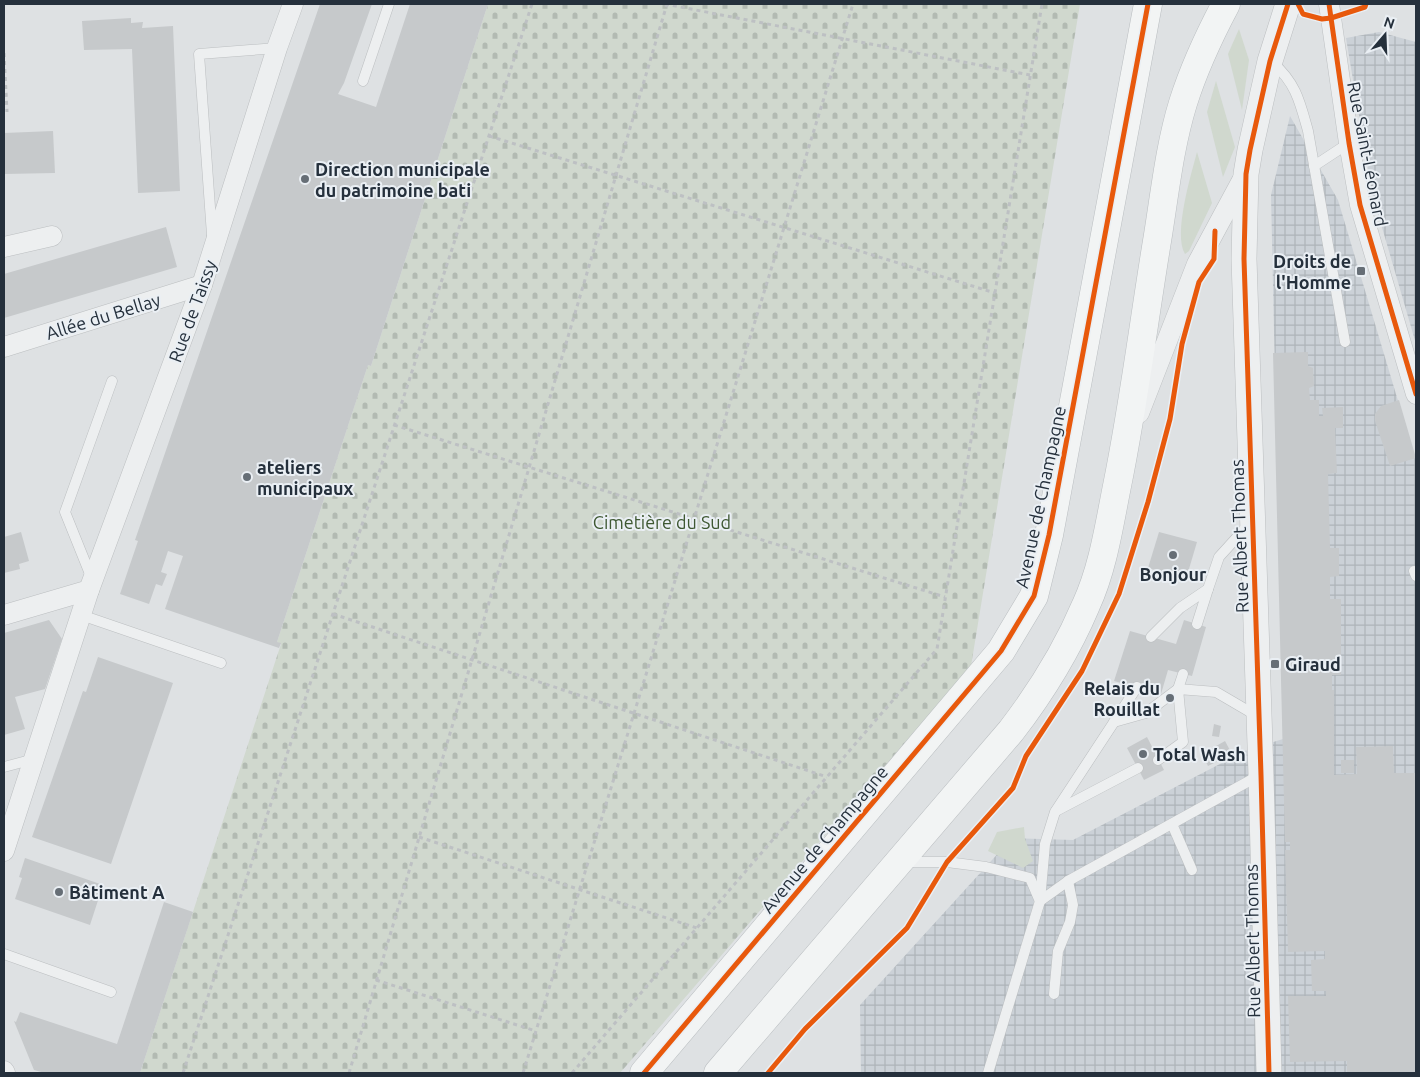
<svg xmlns="http://www.w3.org/2000/svg" width="1420" height="1077" font-family="Ubuntu,sans-serif">
<defs>
<pattern id="industrial-grid" width="8" height="8" patternUnits="userSpaceOnUse" patternTransform="scale(1.25)"><rect width="8" height="8" fill="#cbd1d7"/><path d="M0 4h8M4 0v8" fill="none" stroke="#aeb4b9"/></pattern>
<pattern id="cemetery-stones" width="16" height="16" patternUnits="userSpaceOnUse" patternTransform="scale(1.25)"><rect width="16" height="16" fill="#d0d8ce"/><path d="M2 7V4a2 2 0 0 1 4 0v3zM10 15v-3a2 2 0 0 1 4 0v3z" fill="#b2bab2"/></pattern>
</defs>
<rect width="100%" height="100%" fill="#dee1e3"/>
<!-- industrial -->
<g fill="url(#industrial-grid)">
<polygon points="1379,32 1416,42 1416,344 1372,193 1346,38"/>
<polygon points="1290,116 1338,200 1416,461 1416,1073 861,1073 860,1005 1012,838 1073,840 1245,751 1283,739 1271,195"/>
</g>
<!-- green -->
<g fill="#d0d8ce">
<polygon points="1239,29 1249,60 1242,110 1228,54"/>
<polygon points="1216,81 1235,147 1223,177 1207,112"/>
<path d="M1197 152 1212 203 1189 251 1185 254C1173 234 1191 175 1197 152Z"/>
<polygon points="1024,827 1025,839 1033,861 1023,868 988,851 997,832"/>
</g>
<!-- cemetery -->
<polygon fill="url(#cemetery-stones)" points="488,4 1080,4 971,666 620,1073 140,1073 281,644 277,642 368,365 371,366"/>
<!-- building -->
<g fill="#c6c9cb">
<polygon points="320,4 372,4 344,83 338,94 376,107 410,4 488,4 371,366 368,365 277,642 281,643 279,648 165,609 183,556 168,551 161,572 167,574 162,586 156,584 149,604 120,594 138,541 135,540"/>
<polygon points="131,18 131,23 143,22 142,28 173,26 180,191 138,193 132,49 84,50 82,21"/>
<polygon points="53,131 55,173 4,174 4,133"/>
<polygon points="166,227 177,267 4,318 4,274"/>
<polygon points="1308,352 1308,366 1313,368 1314,386 1309,388 1310,400 1319,400 1319,416 1323,416 1322,408 1343,407 1343,428 1335,428 1337,473 1328,474 1330,548 1339,548 1339,576 1330,577 1330,599 1341,599 1341,675 1332,675 1332,690 1334,690 1334,775 1357,774 1356,747 1393,746 1394,773 1416,773 1416,1073 1347,1073 1347,1061 1290,1062 1288,996 1326,996 1326,991 1312,991 1311,960 1325,959 1325,951 1288,952 1285,850 1290,850 1290,842 1285,842 1273,353"/>
<polygon points="1399,400 1416,458 1390,466 1375,421 1375,414 1381,406"/>
<polygon points="21,532 29,561 19,564 20,569 4,573 4,537"/>
<polygon points="1159,532 1197,542 1186,579 1148,568"/>
<polygon points="49,620 62,639 45,689 15,697 25,729 4,735 4,633"/>
<polygon points="1184,620 1206,627 1192,676 1168,670 1161,694 1114,681 1130,631 1176,644"/>
<polygon points="98,657 173,683 111,864 32,837 83,691 86,692"/>
<polygon points="1214,724 1221,726 1219,737 1212,736"/>
<polygon points="1147,737 1164,770 1144,780 1127,748"/>
<polygon points="1225,741 1232,754 1208,766 1202,754"/>
<rect x="1341" y="760" width="13" height="13"/>
<polygon points="25,858 103,885 90,925 15,899 22,878 19,877"/>
<polygon points="164,902 193,912 140,1073 45,1073 34,1070 14,1021 16,1022 20,1012 117,1044"/>
</g>
<g fill="none" stroke-linecap="round" stroke-linejoin="round">
<defs>
<g id="service">
<path d="M1272 62C1296 83 1300 102 1308 131L1345 342"/>
<polyline points="363,81 389,4"/>
<polyline points="1314,166 1349,143"/>
<polyline points="212,235 199,54 277,48"/>
<polyline points="1414,571 1416,576"/>
<polyline points="92,579 65,512 112,381"/>
<polyline points="81,615 221,663"/>
<polyline points="1197,624 1208,589"/>
<polyline points="1151,637 1180,608 1208,589 1219,557 1249,524"/>
<polyline points="1114,722 1146,713 1178,689 1183,674"/>
<polyline points="1158,760 1183,742 1178,689 1216,692 1257,716"/>
<polyline points="4,767 34,759"/>
<polyline points="1056,811 1138,768"/>
<polyline points="1172,824 1192,870"/>
<polyline points="904,862 947,862 986,867 1030,878 1039,899"/>
<polyline points="1040,901 1045,844 1055,812 1137,687"/>
<polyline points="4,954 111,992"/>
<polyline points="1054,994 1058,951 1070,922 1073,905 1068,881"/>
<polyline points="988,1073 1040,901 1068,881 1260,775"/>
</g>
<g id="minor">
<polyline points="1329,4 1349,143 1360,205 1416,394"/>
<polyline points="4,247 52,236"/>
<polyline points="4,347 202,285"/>
<polyline points="1139,413 1197,264 1245,175"/>
<polyline points="4,615 89,590"/>
<polyline points="4,851 89,590 202,285 277,48 293,4"/>
<polyline points="4,1071 5,1073"/>
</g>
<polyline id="tertiary" points="1269,1073 1261,775 1244,259 1246,174 1250,150 1270,61 1288,4"/>
<g id="primary">
<polyline points="644,1073 1001,651 1034,596 1049,535 1148,4"/>
<path d="M718 1073 1011 731C1041 692 1067 650 1086 605 1103 568 1109 526 1117 486 1134 403 1144 319 1158 235 1165 191 1170 145 1183 103 1194 68 1209 36 1226 4"/>
</g>
</defs>
<!-- service casing -->
<use href="#service" stroke="#bcbfc1" stroke-width="11"/>
<!-- minor casing -->
<use href="#minor" stroke="#bcbfc1" stroke-width="21"/>
<!-- tertiary casing -->
<use href="#tertiary" stroke="#bcbfc1" stroke-width="26"/>
<!-- primary casing -->
<use href="#primary" stroke="#babec1" stroke-width="29"/>
<!-- path -->
<g stroke="#bdc0c3" stroke-width="3" stroke-dasharray="4 4" stroke-linecap="butt">
<polyline points="665,4 1030,75"/>
<polyline points="4,53 7,112"/>
<polyline points="489,136 995,293"/>
<polyline points="394,425 945,597"/>
<polyline points="333,614 827,777"/>
<polyline points="419,837 697,928"/>
<polyline points="376,980 536,1031"/>
<polyline points="183,1073 532,4"/>
<polyline points="349,1073 667,4"/>
<polyline points="523,1073 853,4"/>
<polyline points="572,1073 937,649 1042,4"/>
</g>
<!-- service -->
<use href="#service" stroke="#edeff0" stroke-width="10"/>
<!-- minor -->
<use href="#minor" stroke="#edeff0" stroke-width="20"/>
<!-- tertiary -->
<use href="#tertiary" stroke="#edeff0" stroke-width="25"/>
<!-- primary -->
<use href="#primary" stroke="#f2f4f4" stroke-width="28"/>
<defs>
<g id="cycleway">
<polyline points="1298,4 1303,14 1322,19 1331,18 1365,7 1366,4"/>
<polyline points="1329,4 1349,143 1360,205 1416,394"/>
<polyline points="644,1073 1001,651 1034,596 1049,535 1148,4"/>
<polyline points="768,1073 805,1029 907,928 947,862 1013,788 1026,756 1082,671 1119,594 1148,502 1170,419 1182,344 1199,282 1214,259 1215,231"/>
<polyline points="1269,1073 1261,775 1244,259 1246,174 1250,150 1270,61 1288,4"/>
</g>
</defs>
<!-- cycleway casing -->
<use href="#cycleway" stroke="#eaeff4" stroke-width="8"/>
<!-- cycleway -->
<use href="#cycleway" stroke="#e8590c" stroke-width="5"/>
</g>
<!-- markers -->
<g fill="#666e76" stroke="#eaeff4" stroke-width="2">
<circle cx="305" cy="179" r="5"/>
<rect x="1356" y="266" width="10" height="10" rx="2.5"/>
<circle cx="247" cy="477" r="5"/>
<circle cx="1173" cy="555" r="5"/>
<rect x="1270" y="659" width="10" height="10" rx="2.5"/>
<circle cx="1170" cy="698" r="5"/>
<circle cx="1143" cy="754" r="5"/>
<circle cx="59" cy="892" r="5"/>
</g>
<g text-anchor="middle" dominant-baseline="central" stroke-width="4" stroke-linejoin="round" paint-order="stroke">
<!-- street labels -->
<g font-size="18" fill="#25303c" stroke="#eaeff4">
<text transform="translate(1368 154) rotate(79)">Rue Saint-Léonard</text>
<text transform="translate(192 311) rotate(-70)">Rue de Taissy</text>
<text transform="translate(103 316) rotate(-17)">Allée du Bellay</text>
<text transform="translate(1040 497) rotate(-78)">Avenue de Champagne</text>
<text transform="translate(1239 536) rotate(-92)">Rue Albert Thomas</text>
<text transform="translate(824 839) rotate(-50)">Avenue de Champagne</text>
<text transform="translate(1252 941) rotate(-91)">Rue Albert Thomas</text>
</g>
<!-- poi labels -->
<g font-size="18" font-weight="bold" fill="#25303c" stroke="#eaeff4" text-anchor="start">
<text x="315" y="169">Direction municipale<tspan x="315" dy="21">du patrimoine bati</tspan></text>
<text x="1351" y="261" text-anchor="end">Droits de<tspan x="1351" dy="21">l'Homme</tspan></text>
<text x="257" y="467">ateliers<tspan x="257" dy="21">municipaux</tspan></text>
<text x="1173" y="574" text-anchor="middle">Bonjour</text>
<text x="1285" y="664">Giraud</text>
<text x="1160" y="688" text-anchor="end">Relais du<tspan x="1160" dy="21">Rouillat</tspan></text>
<text x="1153" y="754">Total Wash</text>
<text x="69" y="892">Bâtiment A</text>
</g>
<!-- park labels -->
<g font-size="18" fill="#3e5832" stroke="#eaeff4">
<text x="662" y="522">Cimetière du Sud</text>
</g>
</g>
<!-- border -->
<rect width="1420" height="1077" fill="none" stroke="#25303c" stroke-width="10"/>
<!-- north arrow -->
<g transform="translate(1385 35) rotate(19)" stroke="#eaeff4" stroke-width="4" paint-order="stroke">
<path d="M0-4L9 19L0 12L-9 19Z" fill="#25303c"/>
<text y="-8" font-size="14" font-weight="bold" text-anchor="middle" fill="#25303c">N</text>
</g>
</svg>
